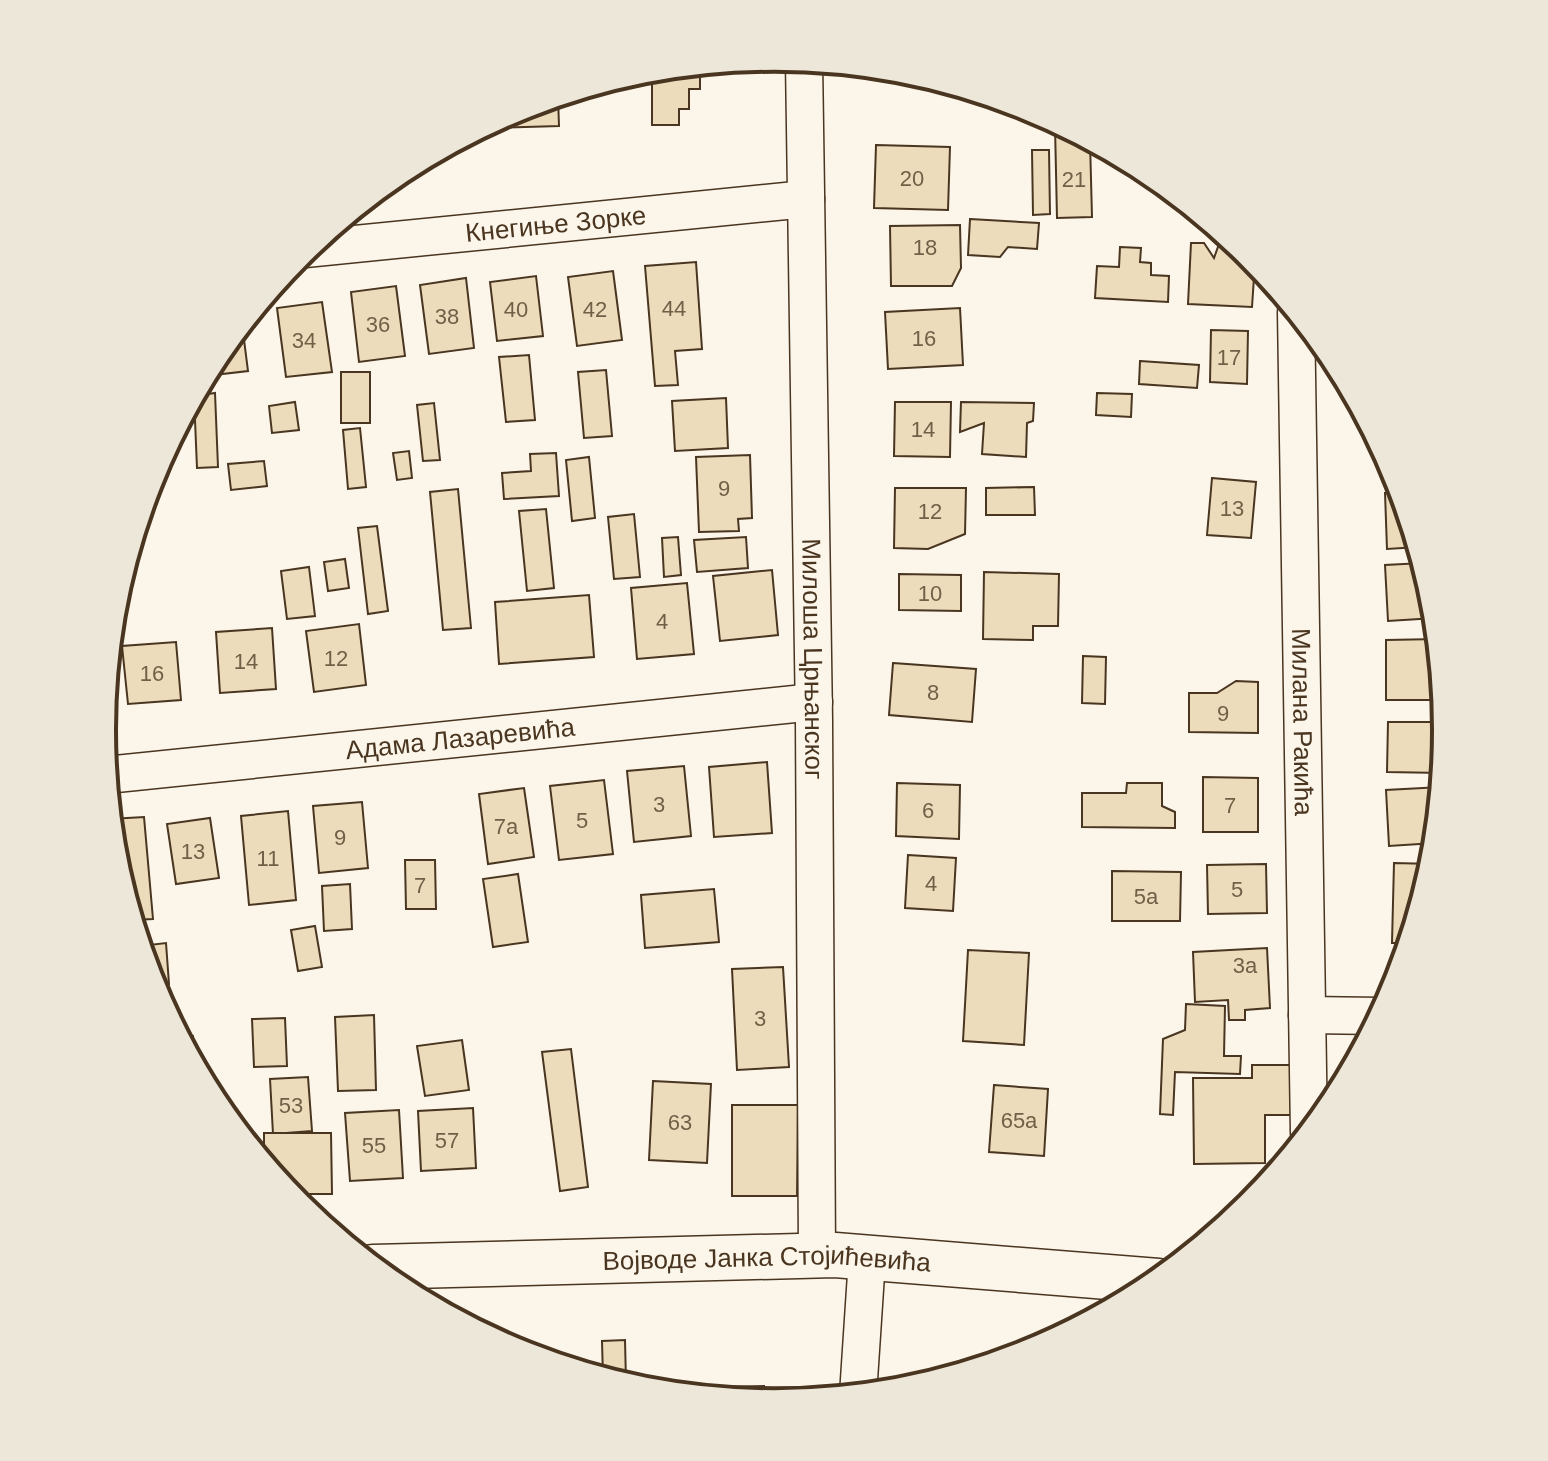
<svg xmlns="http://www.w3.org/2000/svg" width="1548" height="1461" font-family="Arial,sans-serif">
<rect width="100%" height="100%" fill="#fbf6e9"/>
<!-- building -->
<g fill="#ecdcbc" stroke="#4a3520" stroke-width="2">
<polygon points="700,65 700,89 689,89 689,109 679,109 679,125 652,125 652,70"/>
<polygon points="558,97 559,126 486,128 517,109"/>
<polygon points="1055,126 1063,126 1090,141 1092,217 1057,218"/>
<polygon points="876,145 950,147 948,210 874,208"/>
<polygon points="1032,150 1049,150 1050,214 1033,215"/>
<polygon points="970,219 1039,223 1037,249 1008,247 1000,257 968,255"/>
<polygon points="960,225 961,268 952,286 891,286 890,226"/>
<polygon points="1191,243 1204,243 1214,258 1219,244 1237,245 1250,255 1255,262 1252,307 1188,304"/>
<polygon points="1120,247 1141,248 1140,262 1151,263 1151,275 1169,276 1168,302 1095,298 1097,266 1119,267"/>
<polygon points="696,262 702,349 675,351 678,385 655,386 645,266"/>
<polygon points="613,271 622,340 577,346 568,277"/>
<polygon points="536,276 543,336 497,341 490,282"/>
<polygon points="466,278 474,348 429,354 420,285"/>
<polygon points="396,286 405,356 359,362 351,292"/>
<polygon points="322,302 332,372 286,377 277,308"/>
<polygon points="960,308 963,365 888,369 885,312"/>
<polygon points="242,324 248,371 205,376 215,357"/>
<polygon points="1211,330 1248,331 1247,384 1210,382"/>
<polygon points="529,355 535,420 506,422 499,357"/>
<polygon points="1140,361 1199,365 1197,388 1139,384"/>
<polygon points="606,370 612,436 584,438 578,372"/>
<rect x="341" y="372" width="29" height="51"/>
<polygon points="215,393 218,467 197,468 194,396"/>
<polygon points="1097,393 1132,394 1131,417 1096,415"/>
<polygon points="726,398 728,448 675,451 672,401"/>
<polygon points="295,402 299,430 272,433 269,406"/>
<polygon points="895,402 951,402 950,457 894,456"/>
<polygon points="961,402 1034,403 1033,421 1027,423 1026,457 982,454 984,423 960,432"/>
<polygon points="434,403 440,460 423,461 417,405"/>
<polygon points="360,428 366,487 348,489 343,430"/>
<polygon points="409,451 412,478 397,480 393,453"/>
<polygon points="556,453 559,496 504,499 502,473 531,471 530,454"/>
<polygon points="750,455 752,518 738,519 739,531 699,532 696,457"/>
<polygon points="589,457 595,518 572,521 566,460"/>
<polygon points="264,461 267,486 231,490 228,464"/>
<polygon points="1212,478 1256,482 1251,538 1207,535"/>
<polygon points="1034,487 1035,515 986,515 986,488"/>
<polygon points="895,488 966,488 965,534 928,549 894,548"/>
<polygon points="458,489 471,628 443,630 430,492"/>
<polygon points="1401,492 1418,547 1387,549 1385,493"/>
<polygon points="546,509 554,588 527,591 519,511"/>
<polygon points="634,514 640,577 614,579 608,517"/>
<polygon points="377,526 388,611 368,614 358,528"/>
<polygon points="678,537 681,575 664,577 662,538"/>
<polygon points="746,537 748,568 697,572 694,540"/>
<polygon points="345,559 349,588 328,591 324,562"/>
<polygon points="1423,563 1435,618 1388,621 1385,565"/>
<polygon points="309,567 315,616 287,619 281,571"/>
<polygon points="772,570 778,635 720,641 713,576"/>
<polygon points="984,572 1059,574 1058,626 1033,626 1033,640 983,639"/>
<polygon points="899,574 961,575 961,611 899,610"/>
<polygon points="687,583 694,654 637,659 631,588"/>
<polygon points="589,595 594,657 499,664 495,602"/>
<polygon points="359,624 366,685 314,692 306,631"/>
<polygon points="272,628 276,689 220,693 216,632"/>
<polygon points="1438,639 1443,700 1386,700 1386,640"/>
<polygon points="176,642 181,700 128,704 122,646"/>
<polygon points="1083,656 1106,657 1105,704 1082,703"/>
<polygon points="893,663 976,669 972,722 889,715"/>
<polygon points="1236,681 1258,682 1258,733 1189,732 1189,693 1217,693"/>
<polygon points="1388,722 1445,722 1442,773 1387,772"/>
<polygon points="767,762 772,833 714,837 709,767"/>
<polygon points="684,766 691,836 634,842 627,771"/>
<polygon points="1203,777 1258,778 1258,832 1203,832"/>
<polygon points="604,780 613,854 559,860 550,786"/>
<polygon points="897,783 960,785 959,839 896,836"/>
<polygon points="1127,783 1162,783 1162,806 1175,812 1175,828 1082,827 1082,793 1126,793"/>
<polygon points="1441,787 1435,843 1389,846 1386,790"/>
<polygon points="524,788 534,857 488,864 479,794"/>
<polygon points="362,802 368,868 319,873 313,806"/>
<polygon points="288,811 296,900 249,905 241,816"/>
<polygon points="144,817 153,919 132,920 114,861 110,819"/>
<polygon points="210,818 219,878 176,884 167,824"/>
<polygon points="908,855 956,858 953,911 905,908"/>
<polygon points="405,860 435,860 436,909 406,909"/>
<polygon points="1394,863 1433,864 1409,943 1392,943"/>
<polygon points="1266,864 1267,913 1208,914 1207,865"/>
<polygon points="1112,871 1181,872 1180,921 1112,921"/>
<polygon points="518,874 528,942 493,947 483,879"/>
<polygon points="350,884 352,929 324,931 322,886"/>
<polygon points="714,889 719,942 645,948 641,895"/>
<polygon points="315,926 322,967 298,971 291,930"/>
<polygon points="166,943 169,984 152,986 140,946"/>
<polygon points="1267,948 1270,1008 1245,1010 1245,1020 1229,1020 1228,1000 1195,1002 1193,952"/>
<polygon points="968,950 1029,953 1024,1045 963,1041"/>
<polygon points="783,967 789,1067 737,1070 732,969"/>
<polygon points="1186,1004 1225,1006 1224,1056 1241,1056 1240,1074 1175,1072 1173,1115 1160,1114 1163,1039 1185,1030"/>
<polygon points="374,1015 376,1090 338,1091 335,1017"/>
<polygon points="285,1018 287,1066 254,1067 252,1019"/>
<polygon points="193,1036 193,1064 179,1037"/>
<polygon points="462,1040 469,1090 425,1096 417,1046"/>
<polygon points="571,1049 588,1187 560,1191 542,1052"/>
<polygon points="1252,1065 1291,1065 1292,1115 1265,1115 1265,1163 1194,1164 1193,1078 1252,1078"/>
<polygon points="308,1077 312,1131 273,1134 270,1079"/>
<polygon points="653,1081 711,1084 707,1163 649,1160"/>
<polygon points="994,1085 1048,1089 1044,1156 989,1152"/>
<polygon points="732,1105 798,1105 797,1196 732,1196"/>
<polygon points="473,1108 476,1168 421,1171 418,1111"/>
<polygon points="399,1110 403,1178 350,1181 345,1113"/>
<polygon points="264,1133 331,1133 332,1194 288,1194 264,1164"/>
<polygon points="625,1340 626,1382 603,1378 602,1341"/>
<polygon points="764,1386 764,1402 688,1394 688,1388"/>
</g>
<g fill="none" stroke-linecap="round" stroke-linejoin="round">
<defs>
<g id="street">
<path id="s1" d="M804 61 814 721 817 1255"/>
<path id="s2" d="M305 249 806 199"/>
<path id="s3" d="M1296 312 1309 1133"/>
<path id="s4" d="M106 775 814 702"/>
<polyline points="1307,1015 1380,1016"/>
<polyline points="858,1395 867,1259"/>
</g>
<g id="secondary">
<path id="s5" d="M373 1267 835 1255 1158 1281"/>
</g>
</defs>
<!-- street casing -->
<use href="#street" stroke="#4a3520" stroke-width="39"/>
<!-- secondary casing -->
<use href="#secondary" stroke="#4a3520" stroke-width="47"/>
<!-- street -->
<use href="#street" stroke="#fbf6e9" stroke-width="36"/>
<!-- secondary -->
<use href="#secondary" stroke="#fbf6e9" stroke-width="44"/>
</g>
<g text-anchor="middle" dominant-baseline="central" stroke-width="6" stroke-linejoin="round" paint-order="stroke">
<!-- number labels -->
<g font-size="22" fill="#725f47">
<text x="912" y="178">20</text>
<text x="1074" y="179">21</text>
<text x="925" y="247">18</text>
<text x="674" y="308">44</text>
<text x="516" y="309">40</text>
<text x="595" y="309">42</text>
<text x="447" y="316">38</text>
<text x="378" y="324">36</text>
<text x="924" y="338">16</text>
<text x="304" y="340">34</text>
<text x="1229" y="357">17</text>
<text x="923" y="429">14</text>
<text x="724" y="488">9</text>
<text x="1232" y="508">13</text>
<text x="930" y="511">12</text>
<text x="930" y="593">10</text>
<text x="662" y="621">4</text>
<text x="336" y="658">12</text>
<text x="246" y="661">14</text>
<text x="152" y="673">16</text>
<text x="933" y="692">8</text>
<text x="1223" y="713">9</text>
<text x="659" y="804">3</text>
<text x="1230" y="805">7</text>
<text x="928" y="810">6</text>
<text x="582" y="820">5</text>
<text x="506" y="826">7a</text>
<text x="340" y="837">9</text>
<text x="193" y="851">13</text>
<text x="268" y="858">11</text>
<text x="931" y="883">4</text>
<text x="420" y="885">7</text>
<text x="1237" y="889">5</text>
<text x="1146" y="896">5a</text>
<text x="1245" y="965">3a</text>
<text x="760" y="1018">3</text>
<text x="291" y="1105">53</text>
<text x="1019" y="1120">65a</text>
<text x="680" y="1122">63</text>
<text x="447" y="1140">57</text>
<text x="374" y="1145">55</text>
</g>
<!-- street labels -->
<g font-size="26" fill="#4a3520" stroke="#fbf6e9">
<text stroke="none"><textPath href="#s2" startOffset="252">Кнегиње Зорке</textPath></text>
<text stroke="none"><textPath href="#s1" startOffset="598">Милоша Црњанског</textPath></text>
<text stroke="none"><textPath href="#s3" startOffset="410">Милана Ракића</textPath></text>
<text stroke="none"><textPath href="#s4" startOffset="356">Адама Лазаревића</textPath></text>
<text stroke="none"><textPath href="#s5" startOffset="394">Војводе Јанка Стојићевића</textPath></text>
</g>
</g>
<!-- crop -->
<path d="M0 0H1548V1461H0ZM116 730a658 658 0 1 1 1316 0a658 658 0 1 1-1316 0Z" fill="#ede7d9" fill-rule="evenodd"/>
<path fill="none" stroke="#4a3520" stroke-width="4" d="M116 730a658 658 0 1 1 1316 0a658 658 0 1 1-1316 0Z"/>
</svg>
